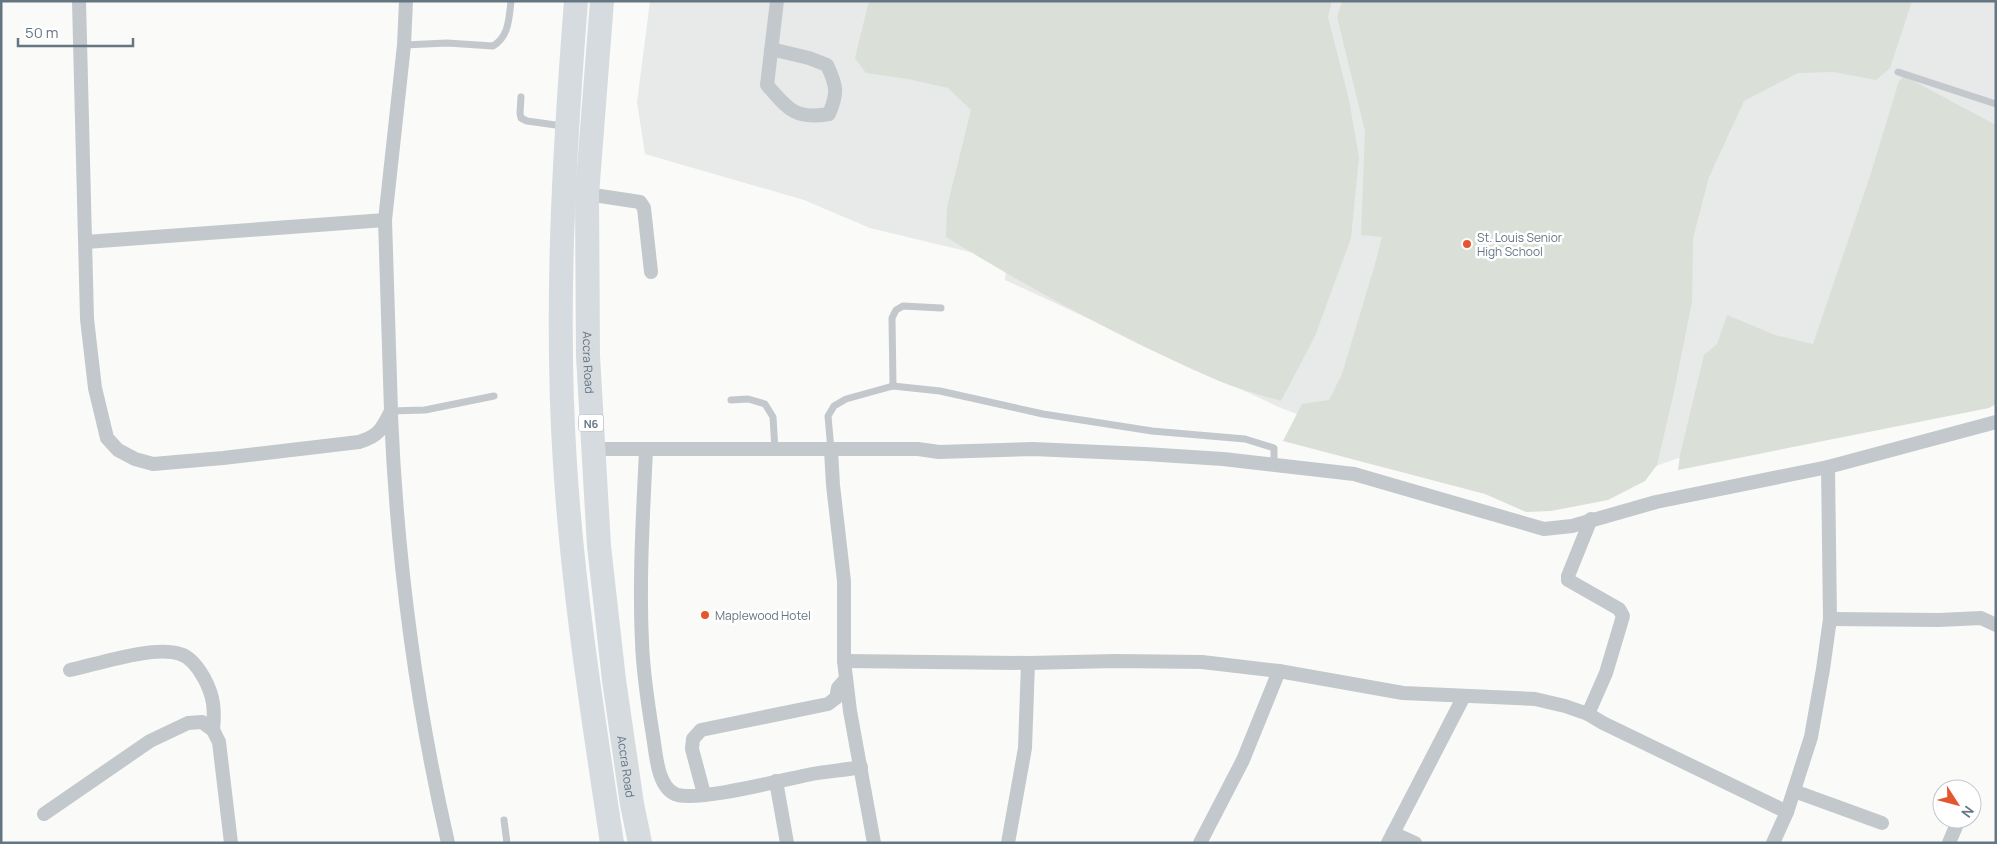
<svg xmlns="http://www.w3.org/2000/svg" width="1997" height="844" font-family="Manrope,sans-serif">
<rect width="100%" height="100%" fill="#fafaf8"/>
<!-- built -->
<polygon fill="#e8e9e9" points="650,1 1996,1 1996,373 1676,459 1627,476 1483,485 1281,408 1005,280 1007,261 870,228 804,200 645,154 637,102"/>
<!-- green -->
<g fill="#dadfd7">
<path d="M869 1H1332L1328 17 1349 100 1359 157 1351 238 1315 336 1281 401C1260 395 1239 389 1219 381 1124 340 1034 291 946 237L947 207 971 110 948 88 908 79 866 73 855 58Z"/>
<polygon points="1342,1 1912,1 1890,68 1876,80 1834,72 1798,73 1744,101 1709,177 1693,238 1692,302 1674,392 1657,465 1645,481 1608,500 1551,511 1526,512 1485,494 1283,441 1302,404 1329,400 1342,374 1375,264 1382,237 1361,235 1365,131 1337,17"/>
<polygon points="1904,76 1996,125 1996,404 1989,408 1678,470 1680,455 1704,355 1717,344 1727,315 1775,335 1813,344 1871,173 1899,81"/>
</g>
<g fill="none" stroke-linecap="round" stroke-linejoin="round">
<!-- lane -->
<g stroke="#c3c8cc" stroke-width="7">
<path d="M404 45 447 43 493 46C509 37 509 18 511 1"/>
<polyline points="1898,72 1996,104"/>
<polyline points="521,97 520,113 521,118 527,121 563,126"/>
<polyline points="893,386 892,318 896,310 903,306 941,308"/>
<polyline points="731,400 748,399 765,404 773,417 775,450"/>
<polyline points="391,411 425,410 494,396"/>
<polyline points="831,450 828,416 834,406 846,399 893,386 940,391 1043,414 1152,431 1245,439 1274,448 1274,465"/>
<polyline points="504,820 507,843"/>
</g>
<!-- street -->
<g stroke="#c3c8cc" stroke-width="14">
<path d="M79 1 87 319 95 388 107 438 118 450 135 459 153 464 223 458 359 442C379 436 382 429 391 411L385 220 404 45 406 1"/>
<path d="M771 49 809 58 827 65C837 86 838 93 829 114 795 120 788 109 767 85L777 1"/>
<polyline points="587,194 640,202 644,208 651,272"/>
<polyline points="86,242 385,220"/>
<path d="M391 415C397 558 416 704 448 843"/>
<polyline points="592,449 918,449 939,452 1033,449 1145,454 1223,459 1354,474 1544,529 1572,526 1656,502 1828,467 1996,422"/>
<path d="M646 450C643 514 639 578 642 642 643 674 648 705 653 736 656 753 657 786 675 794 695 803 786 779 812 774 829 771 845 770 861 767"/>
<polyline points="831,450 833,485 844,581 844,661 850,711 874,843"/>
<polyline points="1830,619 1939,620 1981,618 1996,625"/>
<polyline points="844,661 1028,663 1116,661 1202,662 1279,671 1403,693 1535,699 1565,706 1588,714 1603,723 1787,812"/>
<path d="M70 670C98 664 154 645 180 654 191 657 199 669 204 678 214 696 215 710 213 730"/>
<polyline points="1588,714 1606,673 1623,616 1619,609 1568,580 1568,576 1591,519"/>
<polyline points="776,781 787,843"/>
<polyline points="1794,791 1882,823"/>
<polyline points="704,794 692,749 693,739 701,730 828,704 836,698 838,688 846,679"/>
<polyline points="44,814 150,741 188,723 202,722 213,730 219,742 231,843"/>
<polyline points="1393,833 1415,843"/>
<polyline points="1008,843 1025,748 1028,663"/>
<polyline points="1200,843 1243,760 1279,671"/>
<polyline points="1388,843 1464,696"/>
<polyline points="1773,843 1787,812 1811,737 1823,669 1830,619 1828,467"/>
<polyline points="1949,843 1959,819"/>
</g>
<!-- highway -->
<g stroke="#d6dbdf" stroke-width="24">
<path d="M576 1C564 155 555 309 565 464 573 591 593 717 612 843"/>
<path id="s1" d="M602 1 587 194 588 356 599 546 614 680 632 804 640 843"/>
</g>
</g>
<!-- markers -->
<g fill="#e4572e" stroke="#fff" stroke-width="2">
<circle cx="1467" cy="244" r="5"/>
<circle cx="705" cy="615" r="5"/>
</g>
<g text-anchor="middle" dominant-baseline="central" stroke-width="5" stroke-linejoin="round" paint-order="stroke">
<!-- shield labels -->
<rect fill="#fff" stroke="#939fa8" stroke-width="1" x="578.5" y="414.5" width="25" height="17" rx="4"/>
<g font-size="11" font-weight="bold" fill="#657683">
<text x="591" y="423">N6</text>
</g>
<!-- poi labels -->
<g font-size="12" fill="#657683" stroke="#fff" text-anchor="start">
<text x="1477" y="237">St. Louis Senior<tspan x="1477" dy="14">High School</tspan></text>
<text x="715" y="615">Maplewood Hotel</text>
</g>
<!-- street labels -->
<g font-size="12" fill="#657683" stroke="#fff">
<text stroke="none"><textPath href="#s1" startOffset="362">Accra Road</textPath></text>
<text stroke="none"><textPath href="#s1" startOffset="768">Accra Road</textPath></text>
</g>
</g>
<!-- border -->
<rect width="1997" height="844" fill="none" stroke="#657683" stroke-width="5"/>
<!-- north arrow -->
<g transform="translate(1957 804) rotate(126)"><circle r="24" fill="#ffffff" stroke="#c1c8cd"/>
<path d="M0-4L9 19L0 12L-9 19Z" fill="#e4572e"/>
<text y="-8" font-size="14" font-weight="bold" text-anchor="middle" fill="#657683">N</text>
</g>
<!-- scale -->
<path d="M18 38v8h115v-8" fill="none" stroke="#657683" stroke-width="2.5"/>
<text x="25" y="38" font-size="15" fill="#657683" stroke="#ffffff" stroke-width="4" paint-order="stroke">50 m</text>
</svg>
